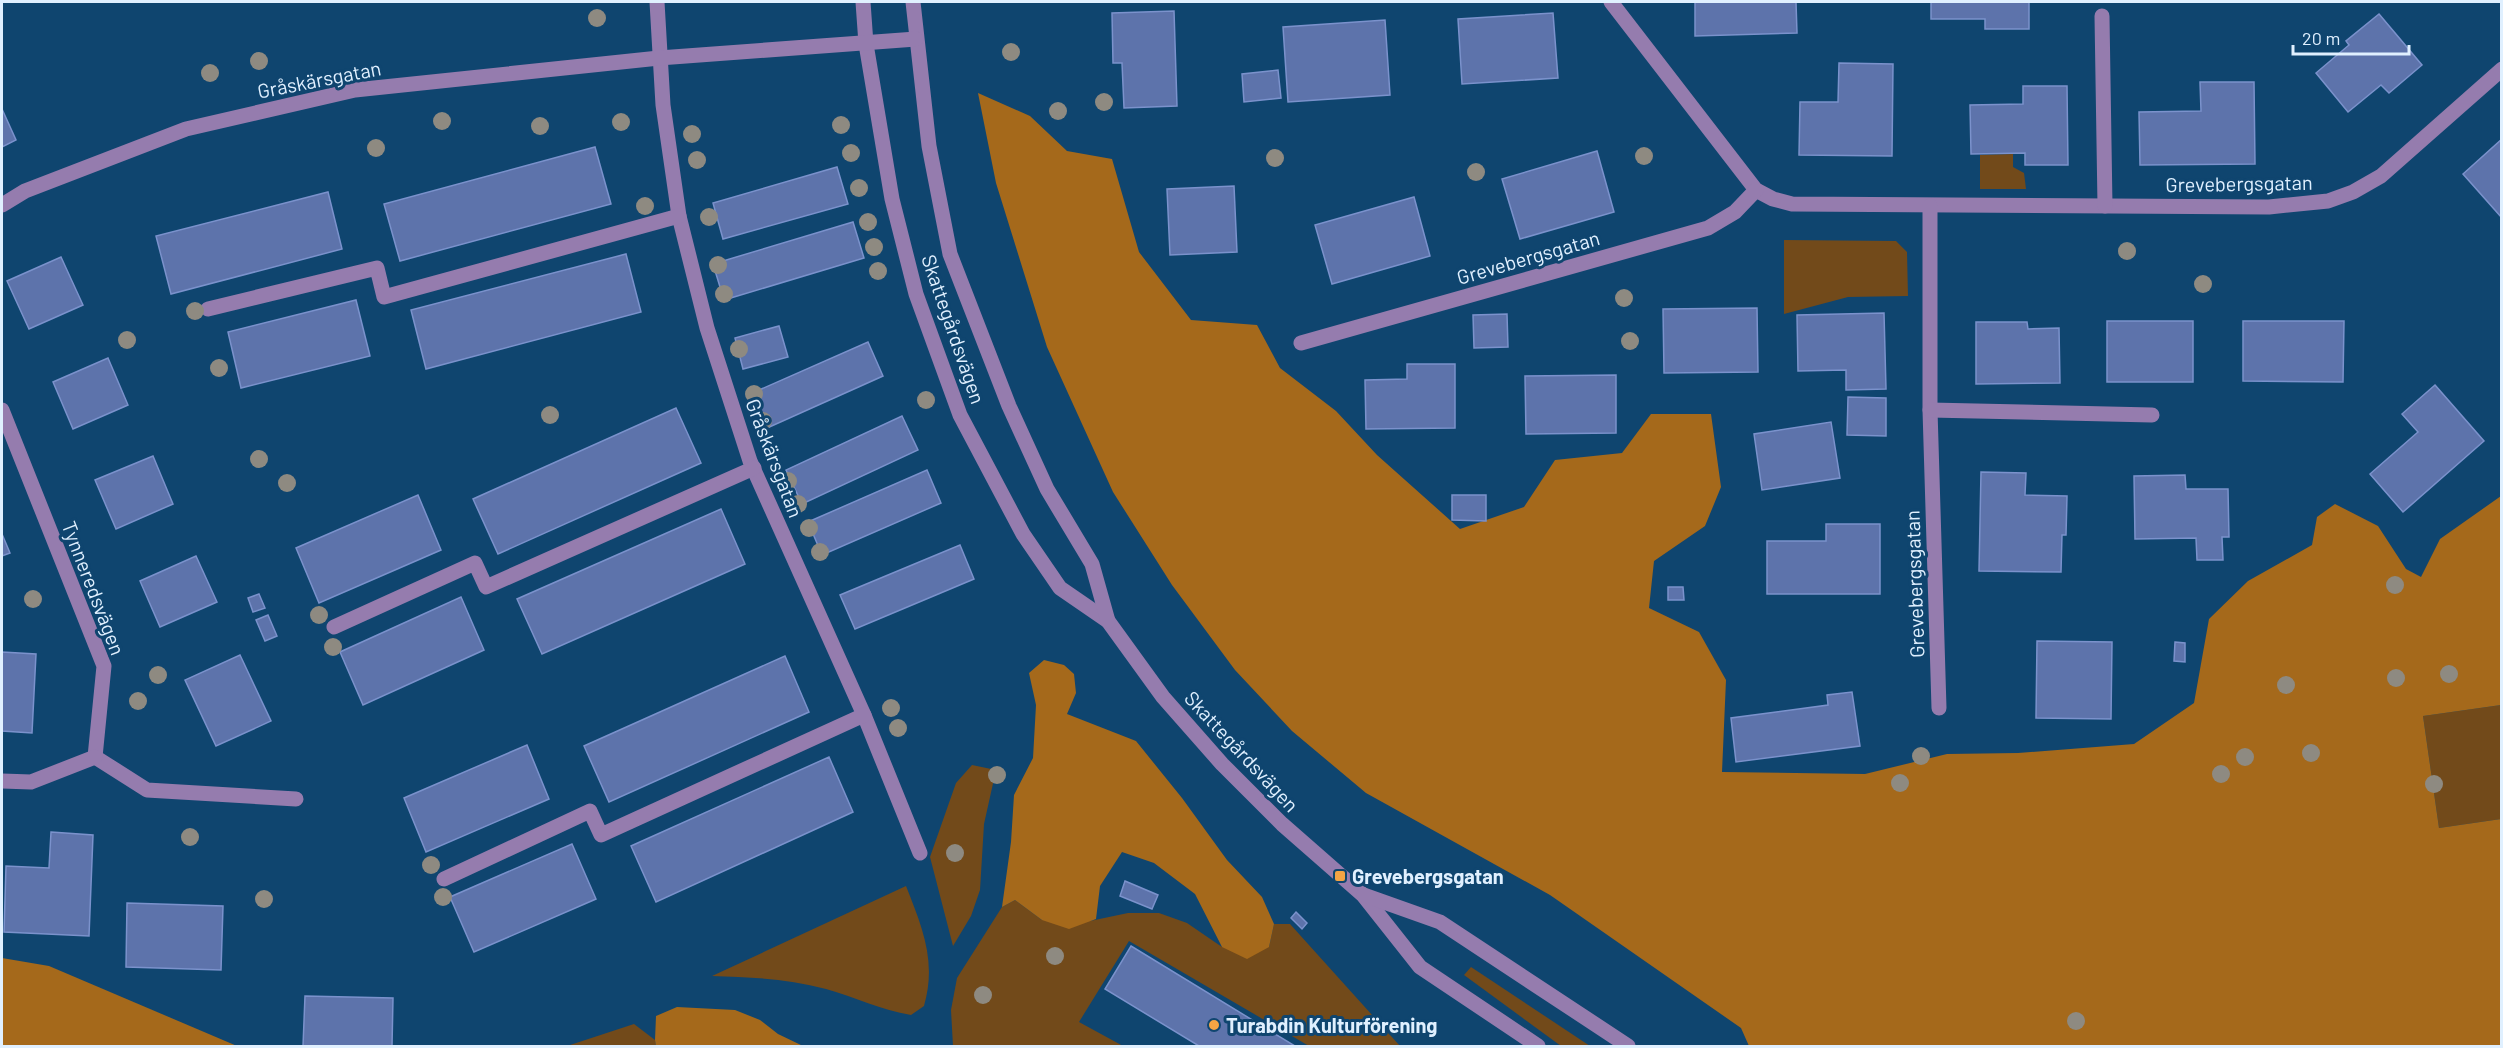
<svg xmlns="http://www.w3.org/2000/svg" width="2503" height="1048" font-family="Barlow,sans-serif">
<rect width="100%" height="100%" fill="#0f456f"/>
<!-- green -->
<g fill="#724a1a">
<polygon points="2013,154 2013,167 2024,173 2026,189 1980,189 1980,155"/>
<polygon points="1784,240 1896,241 1907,252 1908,296 1848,297 1784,314"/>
<polygon points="2501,705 2501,819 2439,828 2423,716"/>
<polygon points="972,765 996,770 984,824 980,890 971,916 953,946 930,857 956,783"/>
<path d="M906 886C922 927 937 961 924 1006L911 1015C881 1010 855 997 826 989 788 979 751 977 712 976Z"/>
<polygon points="1015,900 1042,920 1090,921 1128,913 1159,913 1187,923 1222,947 1269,947 1274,924 1290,924 1400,1046 1309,1046 1129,941 1079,1022 1123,1046 953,1046 951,1010 957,978 1002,907"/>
<polygon points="1471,967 1590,1046 1561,1046 1464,975"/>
<polygon points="634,1024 655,1040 656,1046 567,1046"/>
</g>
<!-- forest -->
<g fill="#a5691b">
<polygon points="978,93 1030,116 1067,151 1112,159 1139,252 1191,320 1257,325 1280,368 1336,411 1377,455 1460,529 1524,507 1555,460 1622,453 1651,414 1711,414 1721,487 1705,526 1654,561 1649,608 1699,632 1726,680 1722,772 1865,774 1947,754 2018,753 2134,744 2194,703 2209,619 2248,581 2312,545 2317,517 2335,504 2378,526 2406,569 2421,577 2440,539 2501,496 2501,705 2423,716 2439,828 2501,819 2501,1046 1749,1046 1741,1028 1550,895 1366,793 1292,731 1235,670 1172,585 1113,492 1047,347 996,183"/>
<polygon points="1044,660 1064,665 1074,674 1076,693 1067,714 1136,741 1182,798 1227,860 1262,897 1274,924 1269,947 1247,959 1222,947 1195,894 1154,863 1122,852 1100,886 1096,919 1069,929 1042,920 1015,900 1002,907 1011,842 1014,795 1033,758 1036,705 1029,673"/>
<polygon points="2,958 49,966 237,1046 2,1046"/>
<polygon points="677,1007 735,1010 760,1020 778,1034 803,1046 656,1046 655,1040 656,1016"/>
</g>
<!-- building -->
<g fill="#5d73ab" stroke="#7b92cc" stroke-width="1.5">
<polygon points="1695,2 1796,2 1797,33 1695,36"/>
<polygon points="1931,2 2029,2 2029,29 1985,29 1985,19 1931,19"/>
<polygon points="1174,11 1177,106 1124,108 1122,63 1113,63 1112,13"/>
<polygon points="1553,13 1558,78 1462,84 1458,19"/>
<polygon points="2379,14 2422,65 2389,93 2381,85 2348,112 2316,73 2349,45 2346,41"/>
<polygon points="1385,20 1390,95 1288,102 1283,27"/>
<polygon points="1839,63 1893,64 1892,156 1799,155 1800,102 1838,102"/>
<polygon points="1278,70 1281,98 1244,102 1242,74"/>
<polygon points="2200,82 2254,82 2255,164 2140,165 2139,112 2201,111"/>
<polygon points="2023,86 2067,86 2068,165 2025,165 2025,153 1971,154 1970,105 2023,104"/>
<polygon points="2,109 16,140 2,147"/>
<polygon points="2502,139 2502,218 2463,174"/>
<polygon points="595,147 611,204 400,261 384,204"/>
<polygon points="1597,151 1614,212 1520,239 1502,179"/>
<polygon points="837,167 848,204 723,239 713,203"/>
<polygon points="1234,186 1237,252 1170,255 1167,189"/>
<polygon points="328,192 342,249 171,294 156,236"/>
<polygon points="1414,197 1430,256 1332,284 1315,225"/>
<polygon points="853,222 864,258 724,300 713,264"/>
<polygon points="626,254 641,312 426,369 411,310"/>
<polygon points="61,257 83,305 29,329 7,281"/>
<polygon points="356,300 370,356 241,388 228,332"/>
<polygon points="1757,308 1758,372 1664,373 1663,309"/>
<polygon points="1884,313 1886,389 1846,390 1846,370 1798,371 1797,315"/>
<polygon points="1507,314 1508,347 1474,348 1473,315"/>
<rect x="2107" y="321" width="86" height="61"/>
<polygon points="2243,321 2344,321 2343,382 2243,381"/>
<polygon points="1976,322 2027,322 2028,329 2059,328 2060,383 1976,384"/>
<polygon points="779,326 788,357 743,369 735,338"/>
<polygon points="868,342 883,376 765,429 750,394"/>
<polygon points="108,358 128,405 73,429 53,382"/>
<polygon points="1407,364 1455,364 1455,428 1366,429 1365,380 1407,379"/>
<polygon points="1616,375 1616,433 1526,434 1525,376"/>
<polygon points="2435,385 2484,441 2403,512 2370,474 2418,432 2402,414"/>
<polygon points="1848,397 1886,398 1886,436 1847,435"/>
<polygon points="676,408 701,463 498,554 473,499"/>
<polygon points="902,416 918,450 802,504 786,470"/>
<polygon points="1831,422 1840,478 1762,490 1754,434"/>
<polygon points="153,456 173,504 116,529 95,480"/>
<polygon points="927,470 941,503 822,555 808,522"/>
<polygon points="1981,472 2026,473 2025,495 2067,496 2066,535 2062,535 2061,572 1979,571"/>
<polygon points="2185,475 2186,489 2228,489 2229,537 2222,537 2223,560 2197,560 2196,538 2135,539 2134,476"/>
<polygon points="418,495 441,550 319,603 296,548"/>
<polygon points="1452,495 1486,495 1486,521 1452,520"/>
<polygon points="721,509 745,564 542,654 517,599"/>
<polygon points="1826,524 1880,524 1880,594 1767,594 1767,541 1826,541"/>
<polygon points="2,534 10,553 2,556"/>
<polygon points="960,545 974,579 855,629 840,595"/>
<polygon points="196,556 217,602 160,627 140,581"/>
<polygon points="1668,587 1683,587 1684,600 1668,600"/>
<polygon points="259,594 265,608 253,612 248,598"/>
<polygon points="461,597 484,650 363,705 340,652"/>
<polygon points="268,615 277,636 265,641 256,620"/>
<polygon points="2037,641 2112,642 2111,719 2036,718"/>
<polygon points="2175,642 2185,643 2185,662 2174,661"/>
<polygon points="2,652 36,654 32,733 2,731"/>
<polygon points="240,655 271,721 216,746 185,680"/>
<polygon points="785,656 809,712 609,802 584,746"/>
<polygon points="1852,692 1860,746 1736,762 1731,718 1828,705 1827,695"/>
<polygon points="527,745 549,799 426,852 404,798"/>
<polygon points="829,757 853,812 656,902 631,846"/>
<polygon points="51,832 93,835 89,936 4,932 6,866 49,868"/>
<polygon points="572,844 596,899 474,952 450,897"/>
<polygon points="1125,881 1158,895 1152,909 1120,896"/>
<polygon points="127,903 223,906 221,970 126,967"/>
<polygon points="1296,912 1307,923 1302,929 1291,918"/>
<polygon points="1131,946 1295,1046 1199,1046 1105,989"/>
<polygon points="305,996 393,998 392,1046 303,1046"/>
</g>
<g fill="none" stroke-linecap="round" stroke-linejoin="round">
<!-- minor -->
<g stroke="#957cae" stroke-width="15">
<polyline points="657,2 663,105 679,216 707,328 750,461 864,715 920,853"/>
<polyline points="863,2 866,44 892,199 916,294 960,415 1023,534 1060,588 1108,621 1163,697 1222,764 1282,824 1363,895 1420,967 1538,1046"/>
<polyline points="913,2 929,146 950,254 1009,406 1047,489 1092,564 1108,621"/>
<polyline points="1611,2 1756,190 1773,199 1792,204 2269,207 2328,201 2353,192 2381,176 2502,69"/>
<polyline points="2102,16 2105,206"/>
<polyline points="2,205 25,191 186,129 355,90 659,58 916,39"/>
<polyline points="1930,206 1930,410 1939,708"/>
<polyline points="208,309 377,268 384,297 679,216"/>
<polyline points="1301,343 1708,228 1735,212 1756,190"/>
<polyline points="2,410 104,666 95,757 147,790 296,799"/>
<polyline points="1930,410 2152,415"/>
<polyline points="334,627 475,563 486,587 754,468"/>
<polyline points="2,781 31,782 95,757"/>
<polyline points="444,879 590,811 601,835 864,715"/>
<polyline points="1364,895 1440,922 1628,1046"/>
</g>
</g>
<!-- trees -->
<g fill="#8e8a81">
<circle cx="597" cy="18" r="9"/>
<circle cx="1011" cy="52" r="9"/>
<circle cx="259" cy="61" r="9"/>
<circle cx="210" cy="73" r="9"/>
<circle cx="1104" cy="102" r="9"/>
<circle cx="1058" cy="111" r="9"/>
<circle cx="442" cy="121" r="9"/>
<circle cx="621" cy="122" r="9"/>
<circle cx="841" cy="125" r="9"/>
<circle cx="540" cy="126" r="9"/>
<circle cx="692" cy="134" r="9"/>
<circle cx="376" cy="148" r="9"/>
<circle cx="851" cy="153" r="9"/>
<circle cx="1644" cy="156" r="9"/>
<circle cx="1275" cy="158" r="9"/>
<circle cx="697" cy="160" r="9"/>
<circle cx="1476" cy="172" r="9"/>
<circle cx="859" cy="188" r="9"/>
<circle cx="645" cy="206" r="9"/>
<circle cx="709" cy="217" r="9"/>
<circle cx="868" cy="222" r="9"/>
<circle cx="874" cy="247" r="9"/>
<circle cx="2127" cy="251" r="9"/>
<circle cx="718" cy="265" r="9"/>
<circle cx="878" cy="271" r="9"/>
<circle cx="2203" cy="284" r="9"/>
<circle cx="724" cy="294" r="9"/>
<circle cx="1624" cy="298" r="9"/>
<circle cx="195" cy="311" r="9"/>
<circle cx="127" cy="340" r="9"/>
<circle cx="1630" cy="341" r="9"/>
<circle cx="739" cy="349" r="9"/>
<circle cx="219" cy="368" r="9"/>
<circle cx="754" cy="394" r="9"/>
<circle cx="926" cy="400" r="9"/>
<circle cx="550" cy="415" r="9"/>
<circle cx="763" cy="421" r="9"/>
<circle cx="259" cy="459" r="9"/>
<circle cx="788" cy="481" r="9"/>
<circle cx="287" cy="483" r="9"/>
<circle cx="798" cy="504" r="9"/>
<circle cx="809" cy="528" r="9"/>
<circle cx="820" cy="552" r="9"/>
<circle cx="2395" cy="585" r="9"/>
<circle cx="33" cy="599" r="9"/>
<circle cx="319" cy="615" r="9"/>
<circle cx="333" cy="647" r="9"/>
<circle cx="2449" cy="674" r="9"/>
<circle cx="158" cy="675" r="9"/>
<circle cx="2396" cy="678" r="9"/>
<circle cx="2286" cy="685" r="9"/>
<circle cx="138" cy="701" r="9"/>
<circle cx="891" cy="708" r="9"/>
<circle cx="898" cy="728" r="9"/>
<circle cx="2311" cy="753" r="9"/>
<circle cx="1921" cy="756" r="9"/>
<circle cx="2245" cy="757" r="9"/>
<circle cx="2221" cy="774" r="9"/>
<circle cx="997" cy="775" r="9"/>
<circle cx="1900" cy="783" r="9"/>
<circle cx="2434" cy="784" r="9"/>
<circle cx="190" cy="837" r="9"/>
<circle cx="955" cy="853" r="9"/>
<circle cx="431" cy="865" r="9"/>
<circle cx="443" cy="897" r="9"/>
<circle cx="264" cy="899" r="9"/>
<circle cx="1055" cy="956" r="9"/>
<circle cx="983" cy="995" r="9"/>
<circle cx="2076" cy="1021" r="9"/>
</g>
<!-- markers -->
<g fill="#f4a444" stroke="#0f456f" stroke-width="2">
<rect x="1334" y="870" width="12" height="12" rx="3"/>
<circle cx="1214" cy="1025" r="6"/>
</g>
<g text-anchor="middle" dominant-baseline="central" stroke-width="6" stroke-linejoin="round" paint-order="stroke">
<!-- street labels -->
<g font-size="20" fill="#e0f0ff" stroke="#0f456f">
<text transform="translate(319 79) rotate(-11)">Gråskärsgatan</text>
<text transform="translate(2239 183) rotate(-1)">Grevebergsgatan</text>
<text transform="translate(1528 257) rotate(-16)">Grevebergsgatan</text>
<text transform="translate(954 329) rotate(71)">Skattegårdsvägen</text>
<text transform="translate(775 458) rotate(69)">Gråskärsgatan</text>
<text transform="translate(1914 584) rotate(-92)">Grevebergsgatan</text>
<text transform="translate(94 588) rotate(69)">Tynneredsvägen</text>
<text transform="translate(1242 751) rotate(47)">Skattegårdsvägen</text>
</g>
<!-- poi labels -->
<g font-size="20" font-weight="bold" fill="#e0f0ff" stroke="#0f456f" text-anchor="start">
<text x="1352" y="876">Grevebergsgatan</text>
<text x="1226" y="1025">Turabdin Kulturförening</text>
</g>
</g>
<!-- border -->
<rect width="2503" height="1048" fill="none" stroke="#e0f0ff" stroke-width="6"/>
<!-- scale -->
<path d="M2293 45v9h116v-9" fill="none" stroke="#e0f0ff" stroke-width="3"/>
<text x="2302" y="45" font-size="18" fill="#e0f0ff" stroke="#0f456f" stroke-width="4.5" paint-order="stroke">20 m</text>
</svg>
